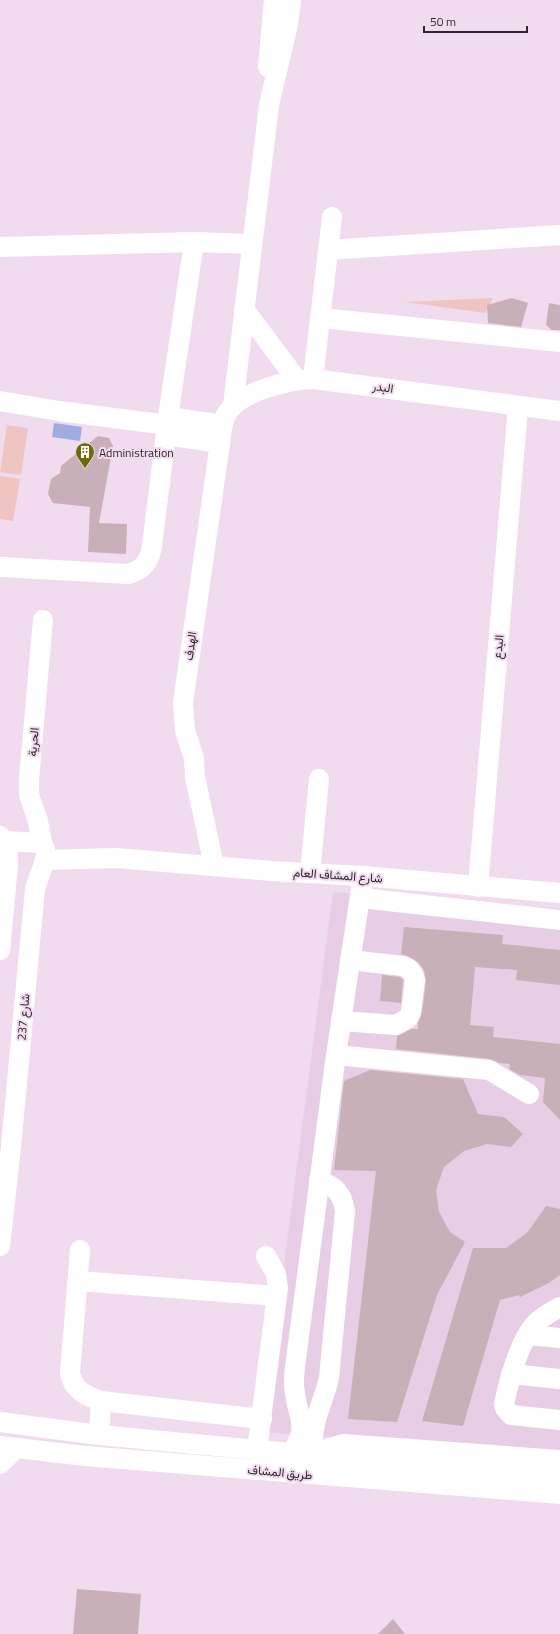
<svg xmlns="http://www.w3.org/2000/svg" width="560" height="1634" font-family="'Titillium Web',Vazirmatn,sans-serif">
<rect width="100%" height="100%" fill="#f0dcee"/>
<!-- built -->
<polygon fill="#e7cee4" points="333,892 560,909 560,1452 262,1432"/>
<!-- green -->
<g fill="#f0c4c0">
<polygon points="493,298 485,313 405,302"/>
<polygon points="7,425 28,428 21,475 0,472"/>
<polygon points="0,476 20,479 13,521 0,519"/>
</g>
<!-- water -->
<polygon fill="#9facdf" points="54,423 82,427 80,441 52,437"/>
<!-- building -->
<g fill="#c9afb8">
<polygon points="512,298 528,303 521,327 488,323 487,305"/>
<polygon points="549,303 560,305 560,330 552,330 546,325"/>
<polygon points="98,436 109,438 113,446 99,523 127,524 126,554 88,552 90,507 53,503 48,494 51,479 60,473 61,466"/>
<polygon points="404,927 503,935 502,944 560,950 560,985 516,980 517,970 475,967 470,1025 494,1027 493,1037 560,1044 560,1120 543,1102 545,1078 520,1075 509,1069 510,1064 500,1063 490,1059 396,1049 397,1036 412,1029 418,1029 418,1023 422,1013 426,981 424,970 418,962 408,956 401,954"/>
<polygon points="382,975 400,977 403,980 401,1003 380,1001"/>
<polygon points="370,1070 463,1079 478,1114 504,1117 523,1134 511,1147 487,1144 464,1151 444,1167 436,1190 439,1212 450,1232 465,1242 437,1295 397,1422 348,1419 376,1171 334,1170 344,1081"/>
<polygon points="546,1206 560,1209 560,1275 549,1283 520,1297 519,1295 500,1300 463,1426 422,1421 473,1248 506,1248 527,1233"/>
<polygon points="77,1589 141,1594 138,1634 73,1634"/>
<polygon points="393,1619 405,1634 378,1634"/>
</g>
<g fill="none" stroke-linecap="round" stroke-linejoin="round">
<!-- minor -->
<g stroke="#fff" stroke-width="20">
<polyline points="268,67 274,0"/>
<polyline points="0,247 194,242 252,244"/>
<polyline points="328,250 560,235"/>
<polyline points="244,309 297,380"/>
<polyline points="321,318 560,342"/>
<polyline points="313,379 332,217"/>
<polyline points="0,401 59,411 168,425"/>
<polyline points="233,406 269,105 288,24 291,0"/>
<polyline points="168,417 223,425"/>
<polyline points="166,435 220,443"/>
<path d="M0 567 129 574C143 570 150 561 152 546L168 417 194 242"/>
<polyline points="43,620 29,779 29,795 38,821 42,843 45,849 46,855 45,860"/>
<polyline points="0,836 7,847 8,866 0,950"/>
<polyline points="4,841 42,843"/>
<path d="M214 866 195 777 194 758 185 731 183 703 220 443C221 433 222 421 227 413 241 391 289 380 313 379L560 411"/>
<polyline points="310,873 319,779"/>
<polyline points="478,887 518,406"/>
<polyline points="360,898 560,920"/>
<polyline points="341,1021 396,1025 408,1018 411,1012 415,980 413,974 409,969 403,966 350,960"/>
<polyline points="336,1055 489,1070 529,1094"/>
<polyline points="0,1246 11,1147 35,889 45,860 116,858 271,871 363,876 560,893"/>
<path d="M80 1250 70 1373C73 1390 86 1396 101 1401L262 1419"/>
<polyline points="78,1281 277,1296"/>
<path d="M560 1307C551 1312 541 1317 534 1325 519 1344 509 1380 504 1404L505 1408 511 1415 560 1420"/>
<polyline points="528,1335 560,1338"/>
<polyline points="511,1374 560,1379"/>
<polyline points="0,1422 99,1435 291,1453 320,1457 560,1476"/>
<polyline points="99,1435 101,1401"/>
<polyline points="0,1446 85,1456 560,1494"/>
<path d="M313 1446C311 1423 324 1401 329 1378L345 1211C342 1192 335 1187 319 1180"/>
<polyline points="257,1450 278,1288 276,1274 266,1256"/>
<path d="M291 1453C310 1427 298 1419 295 1393 293 1384 294 1376 295 1367L336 1055 363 876"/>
<polyline points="320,1457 330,1448 343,1444 560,1460"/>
<polyline points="0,1464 16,1448"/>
</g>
</g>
<!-- icons -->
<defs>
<symbol id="building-pin" viewBox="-11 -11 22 30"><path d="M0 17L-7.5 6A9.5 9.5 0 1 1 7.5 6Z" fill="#6e6b07" stroke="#f0dcee"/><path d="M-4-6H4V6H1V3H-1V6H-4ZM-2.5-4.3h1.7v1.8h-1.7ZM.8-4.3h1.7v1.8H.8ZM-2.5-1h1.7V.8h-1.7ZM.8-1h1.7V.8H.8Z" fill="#fff"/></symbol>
</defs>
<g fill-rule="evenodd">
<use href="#building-pin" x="74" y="441" width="22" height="30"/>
</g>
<g text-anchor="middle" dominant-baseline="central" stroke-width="4" stroke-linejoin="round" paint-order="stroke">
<!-- street labels -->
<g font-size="12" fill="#2d262c" stroke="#f0dcee">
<text transform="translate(383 387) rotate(8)">البدر</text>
<text transform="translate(190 646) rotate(-82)">الهدف</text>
<text transform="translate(498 647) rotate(-85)">البدع</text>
<text transform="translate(33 742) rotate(-85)">الحرية</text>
<text transform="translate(338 875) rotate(4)">شارع المشاف العام</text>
<text transform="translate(23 1017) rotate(-85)">شارع 237</text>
<text transform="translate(280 1472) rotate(5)">طريق المشاف</text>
</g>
<!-- poi labels -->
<g font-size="12" fill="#2d262c" stroke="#f0dcee" text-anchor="start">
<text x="99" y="452">Administration</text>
</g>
</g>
<!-- scale -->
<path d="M424 26v6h103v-6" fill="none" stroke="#2d262c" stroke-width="2"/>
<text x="430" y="26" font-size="12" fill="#2d262c" stroke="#f0dcee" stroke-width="3" paint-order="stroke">50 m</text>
</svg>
